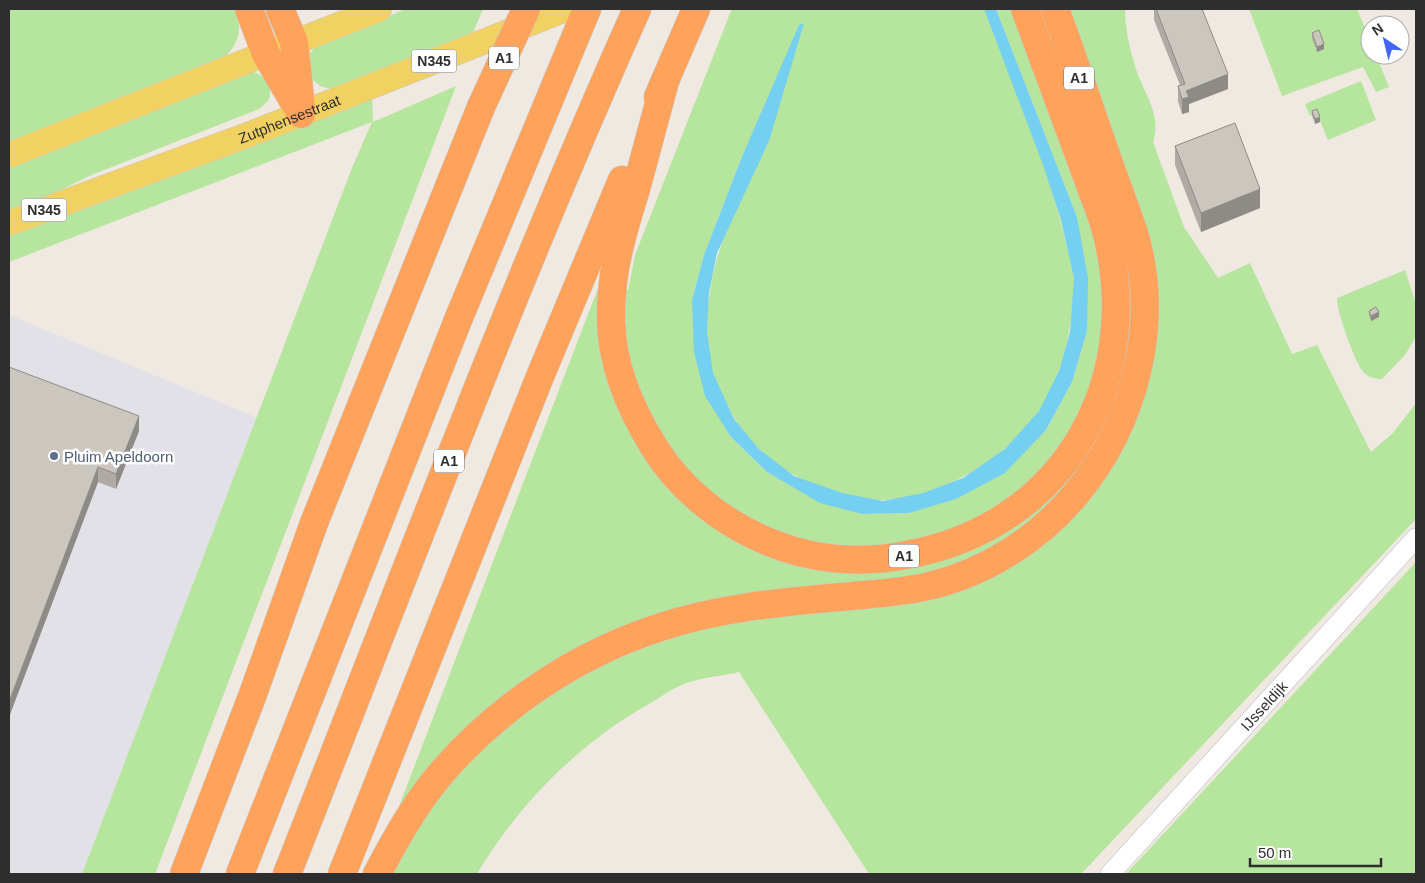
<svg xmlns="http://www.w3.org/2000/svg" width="1425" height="883" font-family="Arial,sans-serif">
<rect width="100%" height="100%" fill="#efe9e1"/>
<!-- industrial -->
<polygon fill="#e3e1e8" points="9,315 275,425 104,874 9,874"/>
<!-- green -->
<g fill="#b6e59e">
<path d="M9 9H235C243 27 239 43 225 57L9 145Z"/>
<polygon points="406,9 483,9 472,35 334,89 322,87 311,79 309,55 316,46"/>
<path d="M734 9H984C1012 84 1047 160 1065 239 1068 252 1074 268 1074 281 1073 325 1064 373 1039 411 1008 459 941 497 884 500 866 501 843 494 826 488 816 484 805 481 796 476 758 458 724 412 713 373 705 348 706 317 710 292 717 238 745 189 769 141L741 159 704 255 692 300 731 437 767 472 820 502 862 514 909 513 1046 430 1072 382 1087 331 1077 217 996 9H1125C1125 29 1130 50 1136 69 1144 94 1162 114 1153 142L1184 227 1218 278 1250 263 1292 354 1317 345 1371 452 1393 433 1416 403V519L1081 874H869L739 672C722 676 704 677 687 683 676 686 664 695 654 701 581 741 519 803 477 874H373L600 283 628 290 635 255 731 11Z"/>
<polygon points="1249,9 1357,9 1370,40 1370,55 1376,55 1389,87 1376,92 1363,67 1282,96"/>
<path d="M253 72C267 76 274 87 268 101L259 109 89 176 9 216V168Z"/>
<polygon points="1361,81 1376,120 1328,140 1317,113 1310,116 1305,104"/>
<polygon points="456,86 155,874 82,874 352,168 372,122 9,262 9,229 110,200 372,97 373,122"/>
<path d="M1405 270 1416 304V336L1405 355 1382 379C1374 379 1366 377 1361 369 1354 358 1336 310 1337 298Z"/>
<polygon points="1416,562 1416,874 1126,874"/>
</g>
<!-- water -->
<polygon fill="#75cff0" points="984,9 996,9 1077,217 1088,278 1087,331 1072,382 1046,430 1005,473 956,499 909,513 862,514 820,503 767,472 731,437 705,396 694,352 692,300 704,255 741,159 799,25 804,23 769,141 717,253 709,293 707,332 713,373 734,419 759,449 794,476 842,493 883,501 923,493 963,478 1005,449 1039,411 1059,371 1070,332 1074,278 1061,220 1043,165"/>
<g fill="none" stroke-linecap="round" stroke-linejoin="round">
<defs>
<g id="minor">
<path id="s1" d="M1110 874 1416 538"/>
</g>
<g id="major">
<polyline points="9,155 379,9"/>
<path id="s2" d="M9 223 245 136 566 9"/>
</g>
<g id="highway">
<polyline points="249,9 266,54 301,114"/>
<polyline points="280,9 294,42 301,107"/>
<path d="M665 81C655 117 646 153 636 189 622 234 610 273 611 321 612 365 631 410 654 447 680 489 722 523 769 542 812 560 860 564 906 555 1069 526 1149 374 1103 220L1025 9"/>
<polyline points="658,97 696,9"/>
<polyline points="184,874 253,694 314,523 481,107"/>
<polyline points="240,874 458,320 587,9"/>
<path d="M287 874C401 585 510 293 637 9"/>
<polyline points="342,874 539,379 622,180"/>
<path d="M377 874C395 840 414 806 438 777 496 708 576 654 661 627 718 608 781 602 841 597 870 594 900 593 929 586 985 573 1039 539 1076 494 1135 423 1161 323 1134 233 1124 203 1112 173 1102 143 1086 98 1072 53 1055 9"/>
</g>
</defs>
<!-- minor casing -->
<use href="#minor" stroke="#b4b7c1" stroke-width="20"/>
<!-- major casing -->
<use href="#major" stroke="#c9c9c9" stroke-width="26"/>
<!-- highway casing -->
<use href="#highway" stroke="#c9c9c9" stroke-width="29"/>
<!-- minor -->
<use href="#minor" stroke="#fff" stroke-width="19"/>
<!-- major -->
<use href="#major" stroke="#f2d163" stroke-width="25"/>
<!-- highway -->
<use href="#highway" stroke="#ffa35c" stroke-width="28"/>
<defs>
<polyline id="highway-bridge" points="481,107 526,9"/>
</defs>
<!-- highway-bridge casing -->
<use href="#highway-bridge" stroke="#c9c9c9" stroke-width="29" stroke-linecap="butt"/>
<!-- highway-bridge -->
<use href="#highway-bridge" stroke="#ffa35c" stroke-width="28"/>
</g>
<!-- wall -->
<g fill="#afaba4">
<polygon points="1154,9 1202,9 1228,89 1189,104 1189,112 1182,114 1178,101 1178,86 1180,85 1154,20"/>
<polygon points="1312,33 1324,49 1317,52 1312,38"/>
<polygon points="1312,111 1320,122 1315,124 1312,116"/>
<polygon points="1175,146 1260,208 1201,232 1175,165"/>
<polygon points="1369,311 1379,317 1371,321 1369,316"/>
<polygon points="9,367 139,431 116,489 98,482 9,717"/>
</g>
<!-- shaded-wall -->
<g fill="#8e8b86">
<polygon points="1324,44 1324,49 1317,52 1317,47"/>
<polygon points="1228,74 1228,89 1189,104 1189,112 1182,114 1182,99 1186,91"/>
<polygon points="1320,117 1320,122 1315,124 1315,119"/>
<polygon points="1260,189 1260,208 1201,232 1201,213"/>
<polygon points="1379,312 1379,317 1371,321 1371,316"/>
<polygon points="139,416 139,431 116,489 116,474"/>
<polygon points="98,467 98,482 9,717 9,702"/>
</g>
<!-- building -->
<g fill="#cbc7bf" stroke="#8e8b86">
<polygon points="1156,9 1202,9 1228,74 1186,91 1189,97 1182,99 1178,86 1185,84"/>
<polygon points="1319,30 1324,44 1317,47 1312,33"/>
<polygon points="1317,109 1320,117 1315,119 1312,111"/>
<polygon points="1235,123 1260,189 1201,213 1175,146"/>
<polygon points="1376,307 1379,312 1371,316 1369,311"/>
<polygon points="9,367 139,416 116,474 98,467 9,702"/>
</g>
<!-- markers -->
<circle fill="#5c6f8a" stroke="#fff" stroke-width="2" cx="54" cy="456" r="5"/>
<g text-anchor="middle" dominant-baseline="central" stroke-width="5" stroke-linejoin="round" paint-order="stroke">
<!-- shield labels -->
<g fill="#fff" stroke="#6d6d6d" stroke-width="1">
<rect x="489" y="46.5" width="30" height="23" rx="4"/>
<rect x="411.5" y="49.5" width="45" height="23" rx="4"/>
<rect x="1064" y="66.5" width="30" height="23" rx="4"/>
<rect x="21.5" y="198.5" width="45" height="23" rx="4"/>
<rect x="434" y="449.5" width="30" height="23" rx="4"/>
<rect x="889" y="544.5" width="30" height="23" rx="4"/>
</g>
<g font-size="14" font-weight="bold" fill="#2e2e2e">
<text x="504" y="58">A1</text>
<text x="434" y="61">N345</text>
<text x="1079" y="78">A1</text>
<text x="44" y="210">N345</text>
<text x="449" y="461">A1</text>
<text x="904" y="556">A1</text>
</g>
<!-- street labels -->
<g font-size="15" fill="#2e2e2e" stroke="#fff">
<text stroke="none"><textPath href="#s2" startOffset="299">Zutphensestraat</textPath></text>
<text stroke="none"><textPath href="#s1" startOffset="228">IJsseldijk</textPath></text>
</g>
<!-- service labels -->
<g font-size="15" fill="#4e5e75" stroke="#fff" text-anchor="start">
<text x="64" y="456">Pluim Apeldoorn</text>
</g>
</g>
<!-- border -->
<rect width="1425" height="883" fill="none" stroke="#2e2e2e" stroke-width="20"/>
<!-- north arrow -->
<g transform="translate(1385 40) rotate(325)"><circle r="24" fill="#ffffff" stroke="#ababab"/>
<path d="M0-4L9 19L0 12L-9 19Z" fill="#4264fb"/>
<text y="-8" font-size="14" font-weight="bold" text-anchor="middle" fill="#2e2e2e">N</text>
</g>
<!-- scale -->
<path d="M1250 858v8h131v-8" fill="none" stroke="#2e2e2e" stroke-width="2.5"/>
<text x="1258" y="858" font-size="15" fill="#2e2e2e" stroke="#ffffff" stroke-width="4" paint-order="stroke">50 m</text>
</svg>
